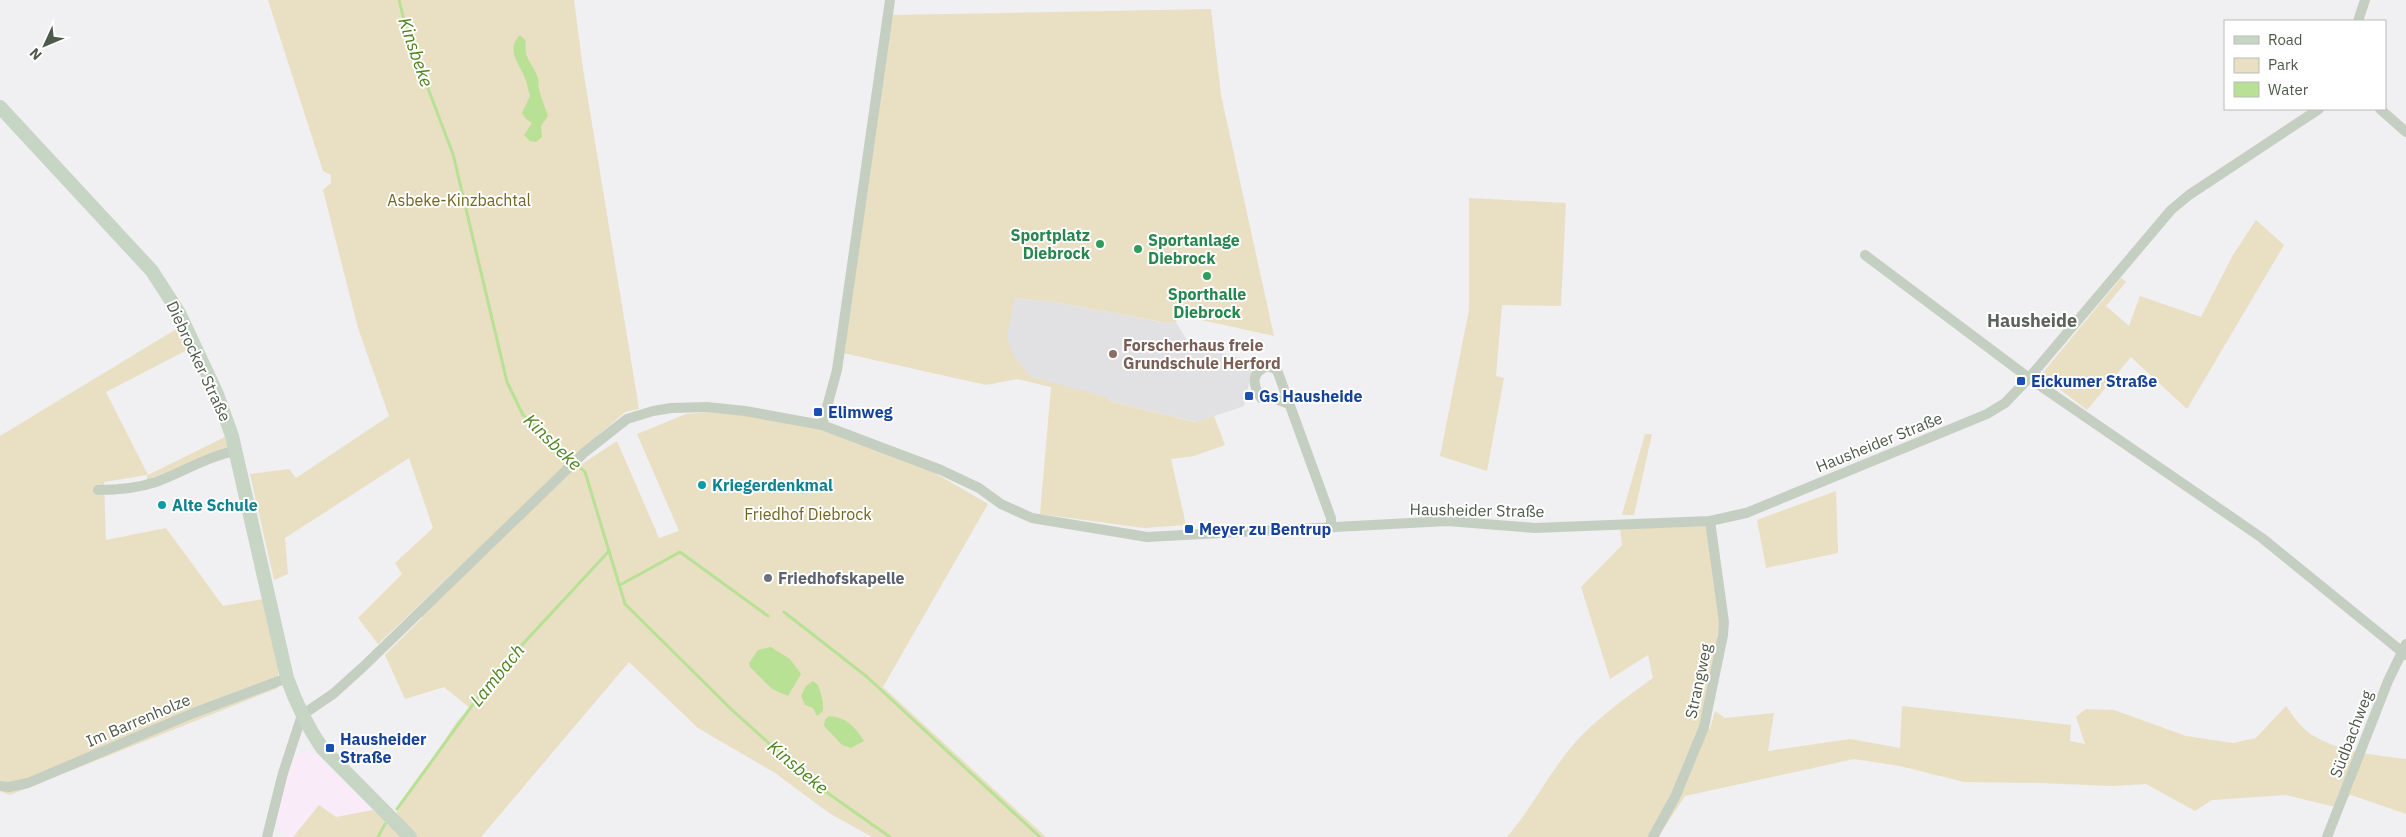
<svg xmlns="http://www.w3.org/2000/svg" width="2406" height="837" font-family="'IBM Plex Sans',sans-serif">
<rect width="100%" height="100%" fill="#f0eff1"/>
<!-- commercial -->
<polygon fill="#faebf9" points="307,750 315,753 373,810 336,817 319,805 293,837 288,837 282,832 275,820 290,768 297,755"/>
<!-- education -->
<polygon fill="#e1e0e2" points="1013,298 1055,302 1166,323 1176,322 1190,346 1254,361 1244,406 1196,422 1001,375"/>
<!-- green -->
<g fill="#e9dfc3">
<polygon points="268,0 574,0 583,69 639,409 625,412 571,459 579,466 617,441 659,538 679,531 637,434 686,414 711,412 790,420 829,429 935,473 988,504 883,687 1046,837 872,837 829,813 775,773 698,728 629,662 481,837 293,837 319,805 336,817 373,810 390,823 458,720 470,708 444,687 405,699 385,655 422,618 421,616 457,576 454,572 378,644 358,618 402,574 395,563 433,528 409,458 285,538 288,574 274,580 250,474 289,469 296,478 389,416 358,328 323,190 331,183 331,175 323,171"/>
<polygon points="1211,9 1221,95 1274,336 1178,315 1176,322 1167,323 1055,302 1014,298 1007,339 1014,356 1031,377 1106,397 1109,401 1195,422 1214,416 1225,445 1194,456 1171,459 1186,525 1144,528 1040,514 1051,387 1018,379 986,385 843,353 892,15"/>
<polygon points="1469,198 1566,203 1561,306 1502,305 1496,376 1504,378 1487,471 1440,456 1469,310"/>
<polygon points="2256,220 2284,245 2187,409 2131,357 2087,410 2041,375 2121,278 2126,282 2106,306 2129,326 2140,296 2201,317 2233,255"/>
<polygon points="178,328 189,349 106,392 148,475 225,437 229,448 147,480 147,475 104,482 106,540 166,528 223,606 263,599 278,664 278,688 10,795 0,791 0,436"/>
<polygon points="1645,434 1652,434 1634,515 1622,515"/>
<polygon points="1836,491 1838,553 1766,568 1757,520"/>
<path d="M1707 524 1720 625 1717 636 1721 638 1704 727 1710 729 1715 711 1725 718 1774 713 1768 751 1850 739 1900 748 1902 706 2071 725 2070 741 2085 744 2076 717 2086 709 2114 710 2186 736 2233 743 2256 738 2286 706C2293 716 2301 728 2312 735 2340 752 2374 755 2406 759V814L2351 795 2335 807 2286 795 2212 800 2195 811 2146 784 2112 786 2039 783 1964 782 1900 766 1854 759 1685 796 1658 837H1507C1530 810 1546 779 1568 751 1591 722 1623 700 1653 678L1648 655 1610 679 1581 587 1622 545 1620 528Z"/>
</g>
<!-- water -->
<g fill="#b8e196">
<path d="M520 35 526 41C523 60 533 62 538 78 539 82 538 85 539 89 541 98 545 107 548 116L541 126 542 137 536 142 530 141 524 135 532 123 526 119 522 113 530 96C528 89 527 82 524 76 518 62 506 49 520 35Z"/>
<polygon points="771,647 790,659 801,674 788,696 772,689 750,667 749,663 758,650"/>
<path d="M813 681 818 685C821 693 824 703 823 711L817 716 813 708 805 705 801 696 806 686Z"/>
<path d="M830 716C847 718 855 727 864 741L851 748 842 745 824 726 825 719Z"/>
</g>
<g fill="none" stroke-linecap="round" stroke-linejoin="round">
<!-- stream -->
<g stroke="#b8e196" stroke-width="3">
<polyline points="399,0 408,36 453,154 507,382 523,415 585,472 625,604 731,709 812,782 890,837"/>
<polyline points="620,585 680,552 768,616"/>
<polyline points="784,612 866,676 1040,837"/>
<polyline points="397,809 495,674 609,551"/>
<polyline points="378,837 385,824"/>
</g>
<!-- minor -->
<g stroke="#c5cfc1" stroke-width="10">
<polyline points="2358,21 2365,0"/>
<polyline points="2380,109 2406,132"/>
<polyline points="1865,255 2029,378 2262,538 2406,655"/>
<path d="M1289 404 1276 399 1261 398C1252 384 1251 372 1268 366L1277 370 1331 518V527"/>
<polyline points="822,425 837,370 890,0"/>
<path d="M98 490C116 490 138 488 156 482 183 472 208 456 236 451"/>
<polyline points="0,786 9,787 28,783 191,714 287,678"/>
<polyline points="267,837 283,773 302,715 333,694 363,667 585,452 627,419 653,411 671,408 707,407 745,411 822,425 941,470 979,488 1001,504 1032,518 1147,537 1447,521 1535,528 1710,521 1746,513 1987,414 2005,403 2029,378 2171,210 2189,195 2319,109"/>
<polyline points="1653,837 1676,795 1704,727 1723,635 1724,622 1710,521"/>
<polyline points="2327,837 2388,681 2406,644"/>
</g>
<!-- secondary -->
<path stroke="#c7d5c4" stroke-width="14" d="M0 107 152 271 179 313 217 394 232 436 287 678C296 703 307 726 322 748L410 837"/>
</g>
<!-- markers -->
<g fill="#2e9e5b" stroke="#fff" stroke-width="2">
<circle cx="1100" cy="244" r="5"/>
<circle cx="1138" cy="249" r="5"/>
<circle cx="1207" cy="276" r="5"/>
</g>
<circle fill="#8d6e63" stroke="#fff" stroke-width="2" cx="1113" cy="354" r="5"/>
<g fill="#1a4fb4" stroke="#fff" stroke-width="2">
<rect x="2016" y="376" width="10" height="10" rx="2.5"/>
<rect x="1244" y="391" width="10" height="10" rx="2.5"/>
<rect x="813" y="407" width="10" height="10" rx="2.5"/>
<rect x="1184" y="524" width="10" height="10" rx="2.5"/>
<rect x="325" y="743" width="10" height="10" rx="2.5"/>
</g>
<g fill="#0f9aa8" stroke="#fff" stroke-width="2">
<circle cx="702" cy="485" r="5"/>
<circle cx="162" cy="505" r="5"/>
</g>
<circle fill="#6b7280" stroke="#fff" stroke-width="2" cx="768" cy="578" r="5"/>
<g text-anchor="middle" dominant-baseline="central" stroke-width="4" stroke-linejoin="round" paint-order="stroke">
<!-- park labels -->
<g font-size="16" fill="#726523" stroke="#fff">
<text x="459" y="200">Asbeke-Kinzbachtal</text>
<text x="808" y="514">Friedhof Diebrock</text>
</g>
<!-- leisure labels -->
<g font-size="16" font-weight="bold" fill="#27864d" stroke="#fff" text-anchor="end">
<text x="1090" y="235">Sportplatz<tspan x="1090" dy="18">Diebrock</tspan></text>
<text x="1148" y="240" text-anchor="start">Sportanlage<tspan x="1148" dy="18">Diebrock</tspan></text>
<text x="1207" y="294" text-anchor="middle">Sporthalle<tspan x="1207" dy="18">Diebrock</tspan></text>
</g>
<!-- education labels -->
<g font-size="16" font-weight="bold" fill="#785e54" stroke="#fff" text-anchor="start">
<text x="1123" y="345">Forscherhaus freie<tspan x="1123" dy="18">Grundschule Herford</tspan></text>
</g>
<!-- street labels -->
<g font-size="16" fill="#4d5a49" stroke="#fff">
<text transform="translate(199 361) rotate(65)">Diebrocker Straße</text>
<text transform="translate(1879 442) rotate(-22)">Hausheider Straße</text>
<text transform="translate(1477 510) rotate(1)">Hausheider Straße</text>
<text transform="translate(1698 681) rotate(-78)">Strangweg</text>
<text transform="translate(138 720) rotate(-23)">Im Barrenholze</text>
<text transform="translate(2351 734) rotate(-69)">Südbachweg</text>
</g>
<!-- transit labels -->
<g font-size="16" font-weight="bold" fill="#164399" stroke="#fff" text-anchor="start">
<text x="2031" y="381">Eickumer Straße</text>
<text x="1259" y="396">Gs Hausheide</text>
<text x="828" y="412">Elimweg</text>
<text x="1199" y="529">Meyer zu Bentrup</text>
<text x="340" y="739">Hausheider<tspan x="340" dy="18">Straße</tspan></text>
</g>
<!-- culture labels -->
<g font-size="16" font-weight="bold" fill="#0d838f" stroke="#fff" text-anchor="start">
<text x="712" y="485">Kriegerdenkmal</text>
<text x="172" y="505">Alte Schule</text>
</g>
<!-- worship labels -->
<g font-size="16" font-weight="bold" fill="#5b616d" stroke="#fff" text-anchor="start">
<text x="778" y="578">Friedhofskapelle</text>
</g>
<!-- water labels -->
<g font-size="18" font-style="italic" fill="#4c841d" stroke="#fff">
<text transform="translate(416 52) rotate(71)">Kinsbeke</text>
<text transform="translate(553 442) rotate(44)">Kinsbeke</text>
<text transform="translate(497 675) rotate(-51)">Lambach</text>
<text transform="translate(798 767) rotate(40)">Kinsbeke</text>
</g>
<!-- neighbourhood labels -->
<g font-size="18" font-weight="bold" fill="#5d635c" stroke="#fff">
<text x="2032" y="320">Hausheide</text>
</g>
</g>
<!-- legend -->
<rect x="2224" y="20" width="162" height="90" fill="#ffffff" stroke="#b8bdb6"/>
<rect x="2234" y="36" width="25" height="8" fill="#c7d5c4" stroke="#b8bdb6"/>
<text x="2268" y="45" font-size="15" fill="#4d5a49">Road</text>
<rect x="2234" y="58" width="25" height="15" fill="#e9dfc3" stroke="#b8bdb6"/>
<text x="2268" y="70" font-size="15" fill="#4d5a49">Park</text>
<rect x="2234" y="82" width="25" height="15" fill="#b8e196" stroke="#b8bdb6"/>
<text x="2268" y="95" font-size="15" fill="#4d5a49">Water</text>
<!-- north arrow -->
<g transform="translate(45 45) rotate(226)" stroke="#ffffff" stroke-width="4" paint-order="stroke">
<path d="M0-4L9 19L0 12L-9 19Z" fill="#4d5a49"/>
<text y="-8" font-size="14" font-weight="bold" text-anchor="middle" fill="#4d5a49">N</text>
</g>
</svg>
